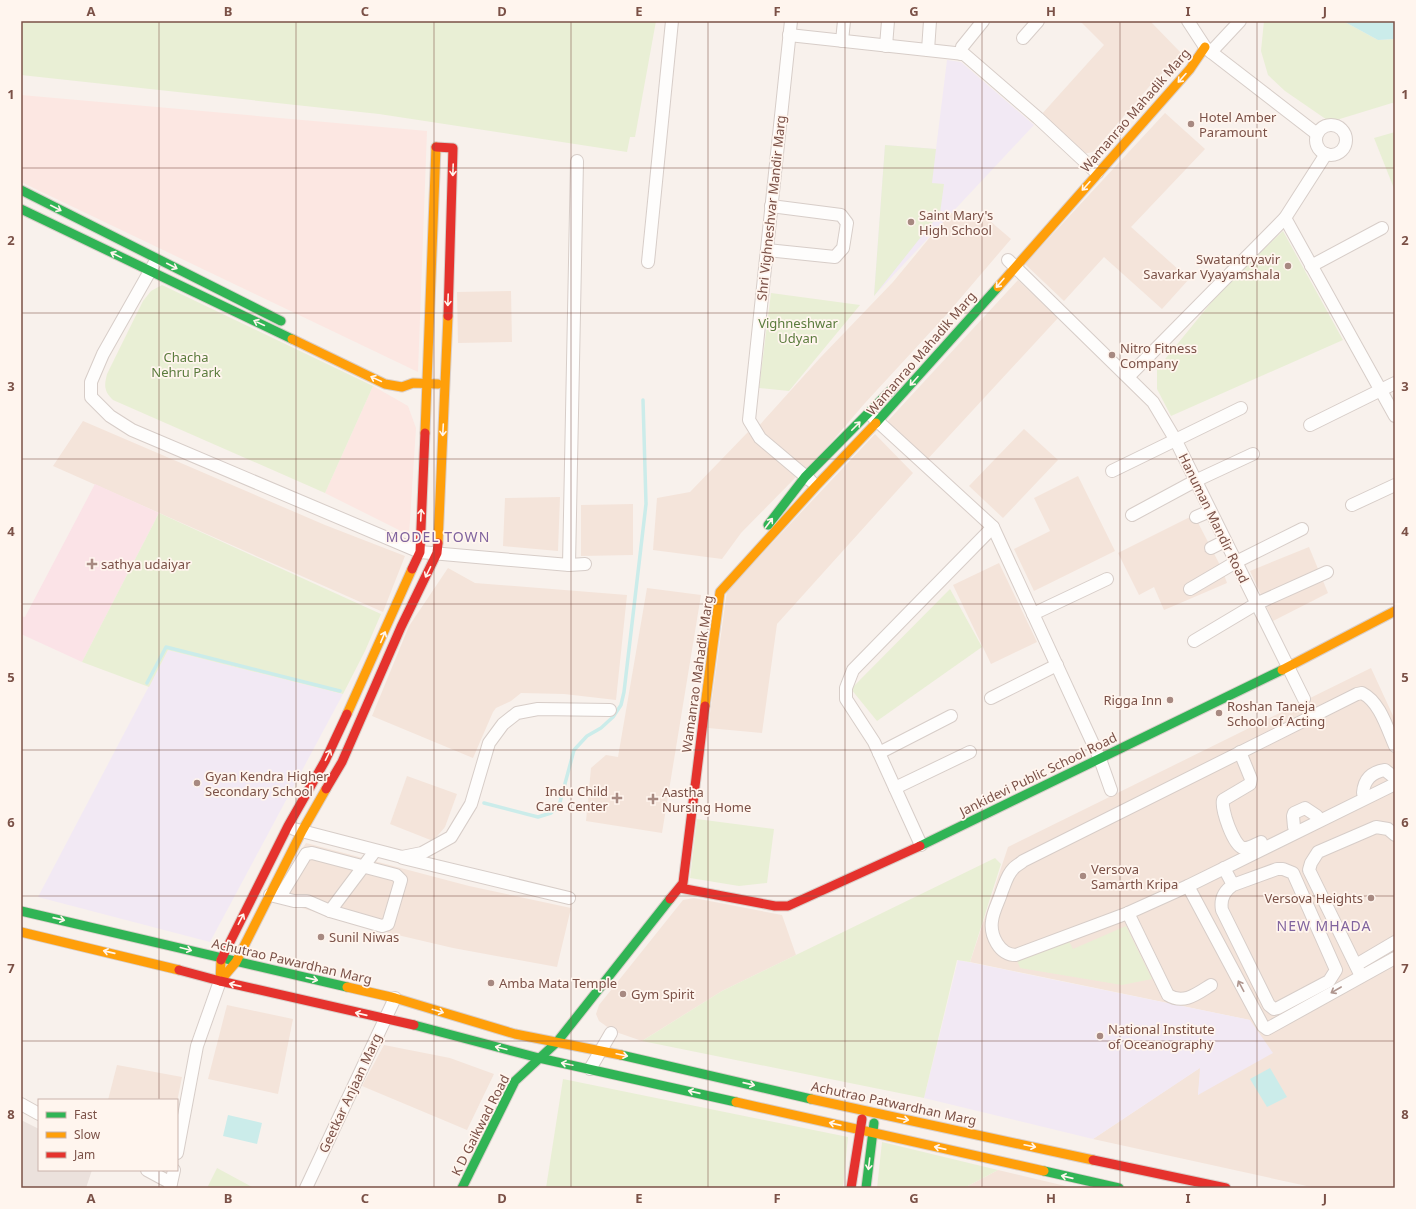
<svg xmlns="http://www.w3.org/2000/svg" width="1416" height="1209" font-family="'Noto Sans',sans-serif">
<rect width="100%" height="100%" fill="#f8f1ec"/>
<!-- residential -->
<g fill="#f4e4da">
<polygon points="1080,21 1150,21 1182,54 1154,81 1093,152 1083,154 1041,115 1104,45"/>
<polygon points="1165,113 1205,149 1131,227 1189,279 1162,309 1104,257 1064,301 1025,264"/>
<polygon points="950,213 983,215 1011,239 947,314 865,403 805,473 756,429 820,358 893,282"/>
<polygon points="1018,280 1058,318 925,462 885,424"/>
<polygon points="511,291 512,342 458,343 457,292"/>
<polygon points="83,421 325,525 405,556 383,612 53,466"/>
<polygon points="1024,429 1058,460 1003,518 969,486"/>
<polygon points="748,432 798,475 741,533 722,559 653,550 657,498 690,492"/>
<polygon points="875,434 913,473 777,624 762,733 708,728 727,591"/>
<polygon points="1078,476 1115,551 1034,591 1014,549 1050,531 1034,498"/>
<polygon points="560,497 558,551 503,546 505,498"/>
<polygon points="633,504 633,555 581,556 581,505"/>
<polygon points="1194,515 1222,569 1227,583 1164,610 1154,587 1139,595 1118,553"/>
<polygon points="1309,547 1328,593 1273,621 1250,571"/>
<polygon points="999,563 1037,642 991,664 953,585"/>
<polygon points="448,568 475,583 627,595 616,700 564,694 521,693 511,701 496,708 493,712 473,758 372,716 409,626"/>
<polygon points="647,588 701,595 662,833 586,821 591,768 606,755 618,757"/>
<polygon points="1371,668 1395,720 1395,1188 1316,1188 1093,1139 1201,1067 1198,1095 1250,1020 970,962 1008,847"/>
<polygon points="407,776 457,794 445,827 433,841 390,824"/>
<polygon points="306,843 469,886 571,908 557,967 453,948 389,933 270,899"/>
<polygon points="694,898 782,915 796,955 722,991 642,1041 613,1031 599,1021 596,1014 599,1005 683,900"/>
<polygon points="227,1005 293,1019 278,1094 208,1079"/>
<polygon points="384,1045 450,1058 494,1074 467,1130 362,1086"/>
<polygon points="117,1065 182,1077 177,1102 177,1100 108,1100"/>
<polygon points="998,1170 1074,1188 964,1188"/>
</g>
<!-- commercial -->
<g fill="#fce7e2">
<polygon points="21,95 427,131 418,372 21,182"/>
<polygon points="373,386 408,406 416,428 409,535 325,493"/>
</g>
<!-- industrial -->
<polygon fill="#ebe1dc" points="21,1120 39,1129 39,1170 92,1170 86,1188 21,1188"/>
<!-- education -->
<g fill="#f2e9f4">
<polygon points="947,60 961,62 1034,125 874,296 885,145 936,149"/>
<polygon points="168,650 343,694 210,942 38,897"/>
<polygon points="958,960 1250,1020 1273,1053 1198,1095 1200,1068 1093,1139 924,1098"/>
</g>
<!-- medical -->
<polygon fill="#fbe3e7" points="95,484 159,513 82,662 21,634 21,616 25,617"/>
<!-- green -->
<g fill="#e9efd5">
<polygon points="21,21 656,21 635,137 630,137 627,152 379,114 21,75"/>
<polygon points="1264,21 1343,21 1378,40 1395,39 1395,104 1392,103 1330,122 1285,91 1268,75 1261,51"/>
<polygon points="1395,132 1395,191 1374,138"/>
<polygon points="885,145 936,149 932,183 944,184 940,213 874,296"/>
<polygon points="1283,231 1343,340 1171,416 1157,389 1157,369 1223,288"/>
<path d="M162 285 373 386 325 493 113 400C104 391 104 386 107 374L143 301 151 291Z"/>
<polygon points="771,293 860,305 789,391 759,388"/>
<polygon points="159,513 381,614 365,651 343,694 168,650 149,687 82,662"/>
<polygon points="950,589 982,647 877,721 851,689"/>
<polygon points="697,819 774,829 767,883 739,886 690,878"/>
<polygon points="995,858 1001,864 970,962 957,960 924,1098 642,1041 722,991"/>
<polygon points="1126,926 1152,979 1122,985 1020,968 1016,958 1066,935 1073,949"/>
<polygon points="563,1079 848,1137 843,1188 546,1188"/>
<polygon points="882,1142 998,1170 964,1188 877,1188"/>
<polygon points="217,1168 254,1188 207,1188"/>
</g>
<!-- water -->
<g fill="#cbecea">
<polygon points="1343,21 1395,21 1395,39 1378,40"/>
<polygon points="1270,1068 1287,1097 1267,1107 1250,1079"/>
<polygon points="228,1115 262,1123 257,1144 223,1136"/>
</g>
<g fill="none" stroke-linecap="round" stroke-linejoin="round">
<!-- stream -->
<g stroke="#cbecea" stroke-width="3.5">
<polyline points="147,683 166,647 340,691"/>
<polyline points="484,803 538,817 551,813 559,806 574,750 587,736 601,728 613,717 621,705 624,692 646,504 643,400"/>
</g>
<defs>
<g id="street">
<polyline points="791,21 749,420 760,438 811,481"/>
<polyline points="1188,21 1205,47 1211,52 1317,134"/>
<polyline points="789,35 964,54 1038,118 1097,173"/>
<polyline points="1023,38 1038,21"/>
<polyline points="842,41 844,21"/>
<polyline points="886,46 888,21"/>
<polyline points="928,50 930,21"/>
<polyline points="1211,52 1240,21"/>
<polyline points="961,54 962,47 983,21"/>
<circle cx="1331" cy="140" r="15"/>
<polyline points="1285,218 1395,416"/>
<polyline points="767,250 835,257 843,248 847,223 841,215 771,206"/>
<polyline points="1008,260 1153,402 1175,439 1304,699"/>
<polyline points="648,262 672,21"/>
<polyline points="154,264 103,354 91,382 91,397 110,416 132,430 420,552 569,565 585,564"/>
<polyline points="1311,266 1382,228"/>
<polyline points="1128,377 1285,218 1326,154"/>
<polyline points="873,417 993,527 1100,759 1111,790"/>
<polyline points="1310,425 1395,383"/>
<polyline points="1112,471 1241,408"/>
<polyline points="1352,505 1395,485"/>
<polyline points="1132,515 1195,481 1253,454"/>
<polyline points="1196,517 1210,511"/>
<polyline points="1211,548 1225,541"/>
<polyline points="569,565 577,161"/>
<polyline points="1190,589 1236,562 1302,529"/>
<polyline points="1033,614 1107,579"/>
<polyline points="1194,641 1256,604 1327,572"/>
<polyline points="991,698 1057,665"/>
<path d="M1395 746C1387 728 1380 702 1362 693L1357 694 1023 861C1020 864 1015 866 1013 869 1007 875 1005 884 1002 891 999 901 993 911 992 921 990 935 999 955 1016 955L1128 913 1188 886 1395 784"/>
<path d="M1240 752 1251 779 1250 784 1223 800C1221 809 1233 845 1243 848 1249 849 1256 844 1261 842"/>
<polyline points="879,753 951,716"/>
<polyline points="895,788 970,752"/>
<path d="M1363 793C1364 779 1372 772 1385 770L1395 778"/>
<polyline points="1294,827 1293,816 1294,813 1305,808 1317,816"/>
<polyline points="294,829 402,857 422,853 451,837 471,804 489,743 503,724 517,713 538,709 610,710"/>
<polyline points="921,845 874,742 846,699 846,688 853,670 993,527"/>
<polyline points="403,858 569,898"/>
<path d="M1224 868 1233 885 1277 869H1283L1293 873 1336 970 1329 981 1278 1008 1274 1009 1269 1005 1222 910C1220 899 1224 891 1233 885"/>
<polyline points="1188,886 1263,1026 1267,1029 1395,958"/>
<polyline points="270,895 294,901 307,901 330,911 382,926 388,924 401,880 396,875 312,853 306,854 280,897"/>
<polyline points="330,911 375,851"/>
<path d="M1128 913 1168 995C1184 1005 1198 993 1211 985"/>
<polyline points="1356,965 1395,942"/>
<polyline points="1361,976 1309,870 1311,863 1318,852 1376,827 1388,829 1395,835"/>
<polyline points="590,1069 611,1033"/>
<polyline points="21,1104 39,1114"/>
<polyline points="177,1153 197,1046 220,981"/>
<polyline points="147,1170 171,1183"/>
<polyline points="170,1188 174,1170"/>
<polyline points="306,1188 395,998"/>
</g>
<g id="fast">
<polyline points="21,190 281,321"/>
<polyline points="21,209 292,339"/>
<polyline points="876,423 998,287"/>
<polyline points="768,525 805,477 893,388"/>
<polyline points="920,846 1282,670"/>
<polyline points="21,911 347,987"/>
<polyline points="414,1025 539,1058 736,1102"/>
<polyline points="621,1055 811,1099"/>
<polyline points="1044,1171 1119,1188"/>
<polyline points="462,1188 515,1081 557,1042 670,899"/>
<polyline points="866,1188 874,1123"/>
</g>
<g id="slow">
<polyline points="998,287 1190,69 1205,47"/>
<polyline points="292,339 385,384 402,387 413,383 438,384"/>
<polyline points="425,433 436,147"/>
<polyline points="438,543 448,316"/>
<polyline points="1282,670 1395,611"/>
<polyline points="705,706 720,592 816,486 876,423"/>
<polyline points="347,714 412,569"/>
<polyline points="21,932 179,970"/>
<polyline points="221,960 220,981 236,962 302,831 326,789"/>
<polyline points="347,987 395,998 515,1034 621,1055"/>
<polyline points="811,1099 1093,1160"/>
<polyline points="736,1102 1044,1171"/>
</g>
<g id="jam">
<polyline points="436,147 453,148 448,316"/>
<polyline points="412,569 420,552 425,433"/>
<polyline points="326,789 342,762 401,627 437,553 438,543"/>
<polyline points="680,888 775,906 788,906 920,846"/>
<polyline points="670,899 683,883 705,706"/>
<polyline points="221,960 288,826 325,761 347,714"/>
<polyline points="179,970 220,981 414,1025"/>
<polyline points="1093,1160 1226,1188"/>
<polyline points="851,1188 862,1119"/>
</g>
</defs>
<!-- street casing -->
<use href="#street" stroke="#d7cdc8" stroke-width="14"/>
<!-- fast casing -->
<use href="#fast" stroke="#d9cec9" stroke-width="11"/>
<!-- slow casing -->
<use href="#slow" stroke="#d9cec9" stroke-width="11"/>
<!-- jam casing -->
<use href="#jam" stroke="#d9cec9" stroke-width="11"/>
<!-- street -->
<use href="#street" stroke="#fefdfc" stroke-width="12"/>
<!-- fast -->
<use href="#fast" stroke="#30b455" stroke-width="9"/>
<!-- slow -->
<use href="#slow" stroke="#ff9f0a" stroke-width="9"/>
<!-- jam -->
<use href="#jam" stroke="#e5322d" stroke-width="9"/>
</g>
<!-- one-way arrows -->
<defs><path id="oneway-shaft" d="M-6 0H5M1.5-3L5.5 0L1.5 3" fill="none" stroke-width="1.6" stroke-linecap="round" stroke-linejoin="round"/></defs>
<g stroke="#fff5ee">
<use href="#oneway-shaft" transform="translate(1182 78) rotate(132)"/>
<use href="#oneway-shaft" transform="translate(453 170) rotate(92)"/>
<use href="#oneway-shaft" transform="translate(1086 186) rotate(132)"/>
<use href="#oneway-shaft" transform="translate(56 208) rotate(27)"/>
<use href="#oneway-shaft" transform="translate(116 255) rotate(-154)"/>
<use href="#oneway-shaft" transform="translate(172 266) rotate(27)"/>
<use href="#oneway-shaft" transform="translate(1000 283) rotate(131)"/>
<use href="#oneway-shaft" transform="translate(448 300) rotate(92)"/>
<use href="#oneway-shaft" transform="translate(259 323) rotate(-155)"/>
<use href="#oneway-shaft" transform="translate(376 379) rotate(-155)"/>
<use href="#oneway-shaft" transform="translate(914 381) rotate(132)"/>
<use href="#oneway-shaft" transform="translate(856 426) rotate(-45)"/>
<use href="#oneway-shaft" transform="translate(443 430) rotate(93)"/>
<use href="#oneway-shaft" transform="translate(421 515) rotate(-87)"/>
<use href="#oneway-shaft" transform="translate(769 523) rotate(-53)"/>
<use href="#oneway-shaft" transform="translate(428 572) rotate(116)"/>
<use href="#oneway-shaft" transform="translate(383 637) rotate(-67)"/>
<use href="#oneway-shaft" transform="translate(328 755) rotate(-64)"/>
<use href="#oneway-shaft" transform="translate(59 919) rotate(13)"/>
<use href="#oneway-shaft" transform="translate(241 919) rotate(-63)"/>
<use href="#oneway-shaft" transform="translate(186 949) rotate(15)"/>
<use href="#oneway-shaft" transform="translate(109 952) rotate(-167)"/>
<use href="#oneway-shaft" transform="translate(312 979) rotate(13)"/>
<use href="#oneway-shaft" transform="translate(235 985) rotate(-167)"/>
<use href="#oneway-shaft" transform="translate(438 1011) rotate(17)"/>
<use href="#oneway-shaft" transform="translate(361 1014) rotate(-167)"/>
<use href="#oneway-shaft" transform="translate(501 1048) rotate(-166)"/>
<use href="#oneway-shaft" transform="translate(622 1055) rotate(12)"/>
<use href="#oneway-shaft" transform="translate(567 1064) rotate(-168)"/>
<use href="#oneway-shaft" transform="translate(749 1084) rotate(13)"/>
<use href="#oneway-shaft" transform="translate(694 1092) rotate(-167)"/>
<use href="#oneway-shaft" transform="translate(903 1119) rotate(12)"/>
<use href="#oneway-shaft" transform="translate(835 1124) rotate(-167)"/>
<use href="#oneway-shaft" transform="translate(1030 1146) rotate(12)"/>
<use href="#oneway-shaft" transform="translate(940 1148) rotate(-167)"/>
<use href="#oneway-shaft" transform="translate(869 1164) rotate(97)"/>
<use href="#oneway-shaft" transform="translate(1067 1177) rotate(-167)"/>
</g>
<g stroke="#af968f">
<use href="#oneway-shaft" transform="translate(1241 986) rotate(-118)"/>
<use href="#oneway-shaft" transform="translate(1336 990) rotate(150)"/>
</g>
<!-- grid -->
<path fill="none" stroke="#7b5147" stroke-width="1" stroke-opacity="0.55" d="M159 21V1100M296 21V1188M434 21V1188M571 21V1188M708 21V1188M845 21V1188M982 21V1188M1120 21V1188M1257 21V1188M21 168H1395M21 313H1395M21 459H1395M21 604H1395M21 750H1395M21 896H1395M21 1041H1395M159 1170V1188"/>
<!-- markers -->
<g fill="#a78981" stroke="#fff5ee" stroke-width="1.5">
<circle cx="1191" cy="124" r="4"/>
<circle cx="911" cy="222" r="4"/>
<circle cx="1288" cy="266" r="4"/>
<circle cx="1112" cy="355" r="4"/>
<path d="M90 558h4v4h4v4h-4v4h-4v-4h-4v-4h4z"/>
<circle cx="1170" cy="700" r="4"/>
<circle cx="1219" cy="713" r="4"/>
<circle cx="197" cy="783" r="4"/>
<path d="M615 792h4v4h4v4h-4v4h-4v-4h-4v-4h4z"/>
<path d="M651 793h4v4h4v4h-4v4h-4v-4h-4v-4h4z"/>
<circle cx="1083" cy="876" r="4"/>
<circle cx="1371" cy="898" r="4"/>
<circle cx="321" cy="937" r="4"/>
<circle cx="491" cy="983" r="4"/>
<circle cx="623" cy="994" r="4"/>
<circle cx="1100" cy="1036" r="4"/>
</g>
<g text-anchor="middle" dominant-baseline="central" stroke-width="3.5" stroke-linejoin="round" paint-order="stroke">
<!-- street labels -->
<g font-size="13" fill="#7b5147" stroke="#fff5ee">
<text transform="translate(1135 110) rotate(-49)">Wamanrao Mahadik Marg</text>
<text transform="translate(771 208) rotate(-84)">Shri Vighneshvar Mandir Marg</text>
<text transform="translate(921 353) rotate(-49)">Wamanrao Mahadik Marg</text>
<text transform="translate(1214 518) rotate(64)">Hanuman Mandir Road</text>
<text transform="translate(697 674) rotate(-82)">Wamanrao Mahadik Marg</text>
<text transform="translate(1038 774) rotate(-26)">Jankidevi Public School Road</text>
<text transform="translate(292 961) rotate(13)">Achutrao Pawardhan Marg</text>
<text transform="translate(350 1093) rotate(-65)">Geetkar Anjaan Marg</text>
<text transform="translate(894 1103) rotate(12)">Achutrao Patwardhan Marg</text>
<text transform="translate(480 1125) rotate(-63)">K D Gaikwad Road</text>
</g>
<!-- poi labels -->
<g font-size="13" fill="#7b5147" stroke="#fff5ee" text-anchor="start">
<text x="1199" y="117">Hotel Amber<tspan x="1199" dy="15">Paramount</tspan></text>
<text x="919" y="215">Saint Mary's<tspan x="919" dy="15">High School</tspan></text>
<text x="1280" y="259" text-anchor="end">Swatantryavir<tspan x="1280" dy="15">Savarkar Vyayamshala</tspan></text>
<text x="1120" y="348">Nitro Fitness<tspan x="1120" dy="15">Company</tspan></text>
<text x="101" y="564">sathya udaiyar</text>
<text x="1162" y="700" text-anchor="end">Rigga Inn</text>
<text x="1227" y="706">Roshan Taneja<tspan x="1227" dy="15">School of Acting</tspan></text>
<text x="205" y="776">Gyan Kendra Higher<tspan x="205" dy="15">Secondary School</tspan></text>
<text x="608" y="791" text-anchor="end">Indu Child<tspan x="608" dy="15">Care Center</tspan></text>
<text x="662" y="792">Aastha<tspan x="662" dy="15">Nursing Home</tspan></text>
<text x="1091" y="869">Versova<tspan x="1091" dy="15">Samarth Kripa</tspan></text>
<text x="1363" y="898" text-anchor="end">Versova Heights</text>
<text x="329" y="937">Sunil Niwas</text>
<text x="499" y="983">Amba Mata Temple</text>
<text x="631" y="994">Gym Spirit</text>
<text x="1108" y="1029">National Institute<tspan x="1108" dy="15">of Oceanography</tspan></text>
</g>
<!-- park labels -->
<g font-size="13" fill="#5a7b3c" stroke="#fff5ee">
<text x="798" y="323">Vighneshwar<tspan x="798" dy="15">Udyan</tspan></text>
<text x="186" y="357">Chacha<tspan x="186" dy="15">Nehru Park</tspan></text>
</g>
<!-- neighbourhood labels -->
<g font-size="14" letter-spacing="1" fill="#80639e" stroke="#fff5ee">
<text x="438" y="536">MODEL TOWN</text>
<text x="1324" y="925">NEW MHADA</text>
</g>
</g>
<!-- border -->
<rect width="1416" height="1209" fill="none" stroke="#fff5ee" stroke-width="44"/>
<!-- legend -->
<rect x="38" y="1099" width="140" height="72" fill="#fff5ee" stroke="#cab3ab"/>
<rect x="46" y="1112" width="20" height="6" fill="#30b455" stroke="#cab3ab"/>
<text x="74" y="1119" font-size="12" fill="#7b5147">Fast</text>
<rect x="46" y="1132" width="20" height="6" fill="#ff9f0a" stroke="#cab3ab"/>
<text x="74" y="1139" font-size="12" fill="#7b5147">Slow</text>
<rect x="46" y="1152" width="20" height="6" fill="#e5322d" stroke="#cab3ab"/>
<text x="74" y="1159" font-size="12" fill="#7b5147">Jam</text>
<rect x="22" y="22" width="1372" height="1165" fill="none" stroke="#7b5147" stroke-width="1.5"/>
<g font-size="13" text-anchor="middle" font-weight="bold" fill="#7b5147">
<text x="91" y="16">A</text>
<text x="228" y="16">B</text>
<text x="365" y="16">C</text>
<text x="502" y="16">D</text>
<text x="639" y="16">E</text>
<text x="777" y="16">F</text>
<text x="914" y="16">G</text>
<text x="1051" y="16">H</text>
<text x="1188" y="16">I</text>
<text x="1325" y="16">J</text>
<text x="11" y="99">1</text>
<text x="1405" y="99">1</text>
<text x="11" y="245">2</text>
<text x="1405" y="245">2</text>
<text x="11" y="391">3</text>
<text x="1405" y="391">3</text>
<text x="11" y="536">4</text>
<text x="1405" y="536">4</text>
<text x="11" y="682">5</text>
<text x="1405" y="682">5</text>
<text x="11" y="827">6</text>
<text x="1405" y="827">6</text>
<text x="11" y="973">7</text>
<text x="1405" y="973">7</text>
<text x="11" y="1119">8</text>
<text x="1405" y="1119">8</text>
<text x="91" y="1203">A</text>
<text x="228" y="1203">B</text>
<text x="365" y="1203">C</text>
<text x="502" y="1203">D</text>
<text x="639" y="1203">E</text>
<text x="777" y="1203">F</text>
<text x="914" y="1203">G</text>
<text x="1051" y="1203">H</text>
<text x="1188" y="1203">I</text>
<text x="1325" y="1203">J</text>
</g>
</svg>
